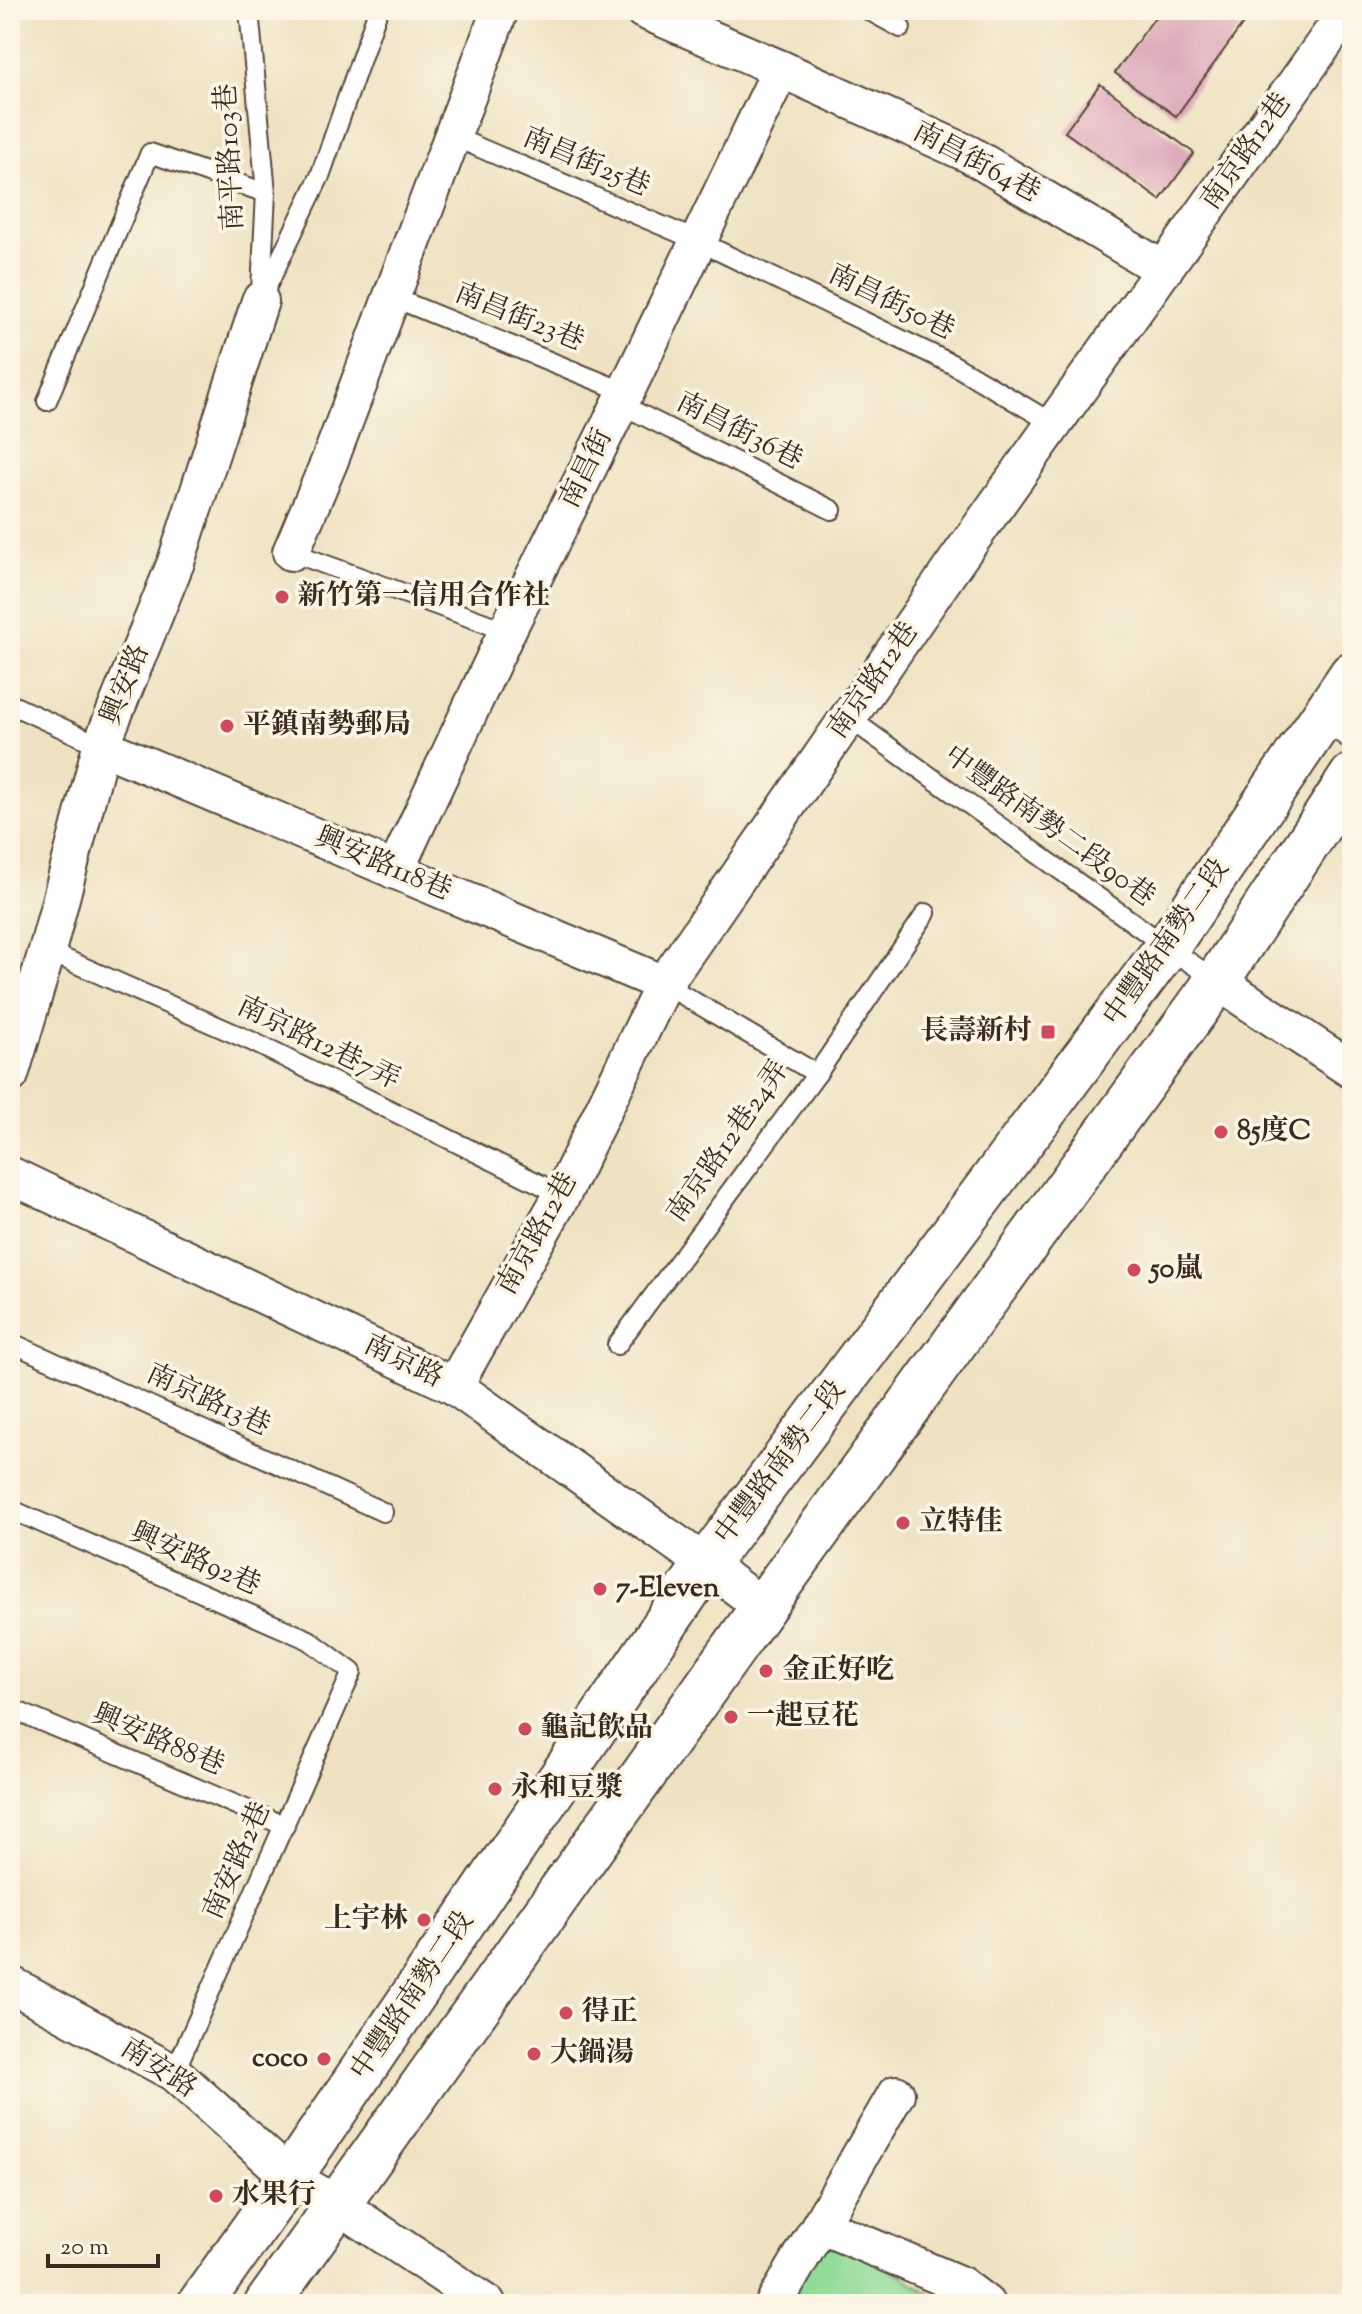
<svg xmlns="http://www.w3.org/2000/svg" width="1362" height="2314" font-family="'Sorts Mill Goudy','Noto Serif TC',serif">
<rect width="100%" height="100%" fill="#fcf5e5"/>
<filter id="ink" filterUnits="userSpaceOnUse"><feTurbulence type="fractalNoise" baseFrequency=".0125" numOctaves="2"/><feDisplacementMap in="SourceGraphic" scale="16" xChannelSelector="R" yChannelSelector="G"/><feConvolveMatrix kernelMatrix="1 2 1 2 8 2 1 2 1" color-interpolation-filters="sRGB"/></filter>
<filter id="wash" filterUnits="userSpaceOnUse"><feTurbulence type="fractalNoise" baseFrequency=".006" numOctaves="4" result="noise"/><feDisplacementMap in="SourceGraphic" scale="32" xChannelSelector="R" yChannelSelector="G"/><feGaussianBlur stdDeviation="1.8" result="paint"/><feColorMatrix in="noise" values="0 0 0 0 0 0 0 0 0 0 0 0 0 0 0 0 0 1.4 0 .05"/><feComposite in="paint" operator="in"/></filter>
<g filter="url(#wash)">
<rect width="100%" height="100%" fill="#efe2c2"/>
<!-- green -->
<polygon fill="#8fdb98" stroke="#65825b" stroke-width="2" points="820,2225 947,2304 775,2304"/>
<g id="blocks">
<!-- building -->
<g fill="#daa2b6">
<polygon points="1160,10 1253,10 1176,116 1115,73"/>
<polygon points="1100,84 1194,153 1160,200 1065,132"/>
</g>
</g>
</g>
<g filter="url(#ink)">
<use href="#blocks" fill-opacity="0" stroke="#564637" stroke-width="2"/>
<g fill="none" stroke-linecap="round" stroke-linejoin="round">
<defs>
<g id="lane">
<polyline points="249,10 266,193 261,290"/>
<polyline points="868,10 901,28"/>
<polyline points="452,136 698,241 952,364 1054,424"/>
<polyline points="392,297 625,392"/>
<polyline points="260,301 320,176 378,10"/>
<polyline points="47,401 150,153 266,193"/>
<polyline points="620,404 832,510"/>
<polyline points="291,552 507,631"/>
<polyline points="10,704 101,746"/>
<polyline points="849,718 1167,947 1217,981"/>
<polyline points="47,951 251,1041 562,1195"/>
<polyline points="817,1074 926,913"/>
<polyline points="10,1342 383,1512"/>
<polyline points="617,1345 817,1074 664,984"/>
<polyline points="10,1509 309,1640 352,1672 174,2073"/>
<polyline points="10,1708 285,1826"/>
</g>
<g id="street">
<polyline points="643,10 781,69 969,154 1164,270"/>
<polyline points="291,552 330,460 500,10"/>
<polyline points="1325,711 1352,730"/>
<polyline points="101,746 664,984"/>
<polyline points="395,871 507,631 620,404 781,69"/>
<polyline points="1217,981 1352,1070"/>
<polyline points="10,1075 47,951 101,746 176,562 260,301"/>
<polyline points="10,1175 454,1386 706,1564 763,1607"/>
<polyline points="454,1386 562,1195 664,984 955,563 1348,10"/>
<polyline points="10,1984 174,2073 290,2177 337,2204 487,2304"/>
<polyline points="820,2225 961,2285 986,2304"/>
<polyline points="774,2304 896,2094"/>
</g>
<g id="secondary">
<polyline points="200,2304 290,2177 706,1564 1167,947 1352,674"/>
<polyline points="267,2304 763,1607 1217,981 1352,776"/>
</g>
</defs>
<!-- lane casing -->
<use href="#lane" stroke="#564637" stroke-width="22"/>
<!-- street casing -->
<use href="#street" stroke="#564637" stroke-width="40"/>
<!-- secondary casing -->
<use href="#secondary" stroke="#564637" stroke-width="48"/>
<!-- lane -->
<use href="#lane" stroke="#fff" stroke-width="18"/>
<!-- street -->
<use href="#street" stroke="#fff" stroke-width="36"/>
<!-- secondary -->
<use href="#secondary" stroke="#fff" stroke-width="44"/>
</g>
</g>
<!-- markers -->
<g fill="#d1495b" stroke="#fcf5e5" stroke-width="3">
<circle cx="282" cy="597" r="8"/>
<circle cx="227" cy="726" r="8"/>
<rect x="1040" y="1024" width="16" height="16" rx="4"/>
<circle cx="1221" cy="1132" r="8"/>
<circle cx="1134" cy="1270" r="8"/>
<circle cx="903" cy="1523" r="8"/>
<circle cx="600" cy="1589" r="8"/>
<circle cx="766" cy="1671" r="8"/>
<circle cx="731" cy="1717" r="8"/>
<circle cx="525" cy="1729" r="8"/>
<circle cx="495" cy="1789" r="8"/>
<circle cx="424" cy="1920" r="8"/>
<circle cx="566" cy="2013" r="8"/>
<circle cx="534" cy="2054" r="8"/>
<circle cx="324" cy="2059" r="8"/>
<circle cx="216" cy="2196" r="8"/>
</g>
<g text-anchor="middle" dominant-baseline="central" stroke-width="7" stroke-linejoin="round" paint-order="stroke">
<!-- street labels -->
<g font-size="28" fill="#3b2a1e" stroke="#fcf5e5">
<text transform="translate(1247 152) rotate(-55)">南京路12巷</text>
<text transform="translate(231 157) rotate(-93)">南平路103巷</text>
<text transform="translate(586 163) rotate(23)">南昌街25巷</text>
<text transform="translate(976 163) rotate(28)">南昌街64巷</text>
<text transform="translate(891 303) rotate(26)">南昌街50巷</text>
<text transform="translate(519 318) rotate(22)">南昌街23巷</text>
<text transform="translate(739 432) rotate(27)">南昌街36巷</text>
<text transform="translate(587 469) rotate(-64)">南昌街</text>
<text transform="translate(874 681) rotate(-55)">南京路12巷</text>
<text transform="translate(126 685) rotate(-68)">興安路</text>
<text transform="translate(1049 827) rotate(36)">中豐路南勢二段90巷</text>
<text transform="translate(383 865) rotate(23)">興安路118巷</text>
<text transform="translate(1167 943) rotate(-55)">中豐路南勢二段</text>
<text transform="translate(318 1044) rotate(26)">南京路12巷7弄</text>
<text transform="translate(729 1142) rotate(-55)">南京路12巷24弄</text>
<text transform="translate(538 1234) rotate(-61)">南京路12巷</text>
<text transform="translate(403 1362) rotate(26)">南京路</text>
<text transform="translate(208 1401) rotate(25)">南京路13巷</text>
<text transform="translate(781 1463) rotate(-53)">中豐路南勢二段</text>
<text transform="translate(195 1560) rotate(24)">興安路92巷</text>
<text transform="translate(158 1741) rotate(23)">興安路88巷</text>
<text transform="translate(238 1861) rotate(-66)">南安路2巷</text>
<text transform="translate(413 1996) rotate(-56)">中豐路南勢二段</text>
<text transform="translate(158 2069) rotate(33)">南安路</text>
</g>
<!-- poi labels -->
<g font-size="28" font-weight="bold" fill="#3b2a1e" stroke="#fcf5e5" text-anchor="start">
<text x="298" y="597">新竹第一信用合作社</text>
<text x="243" y="726">平鎮南勢郵局</text>
<text x="1032" y="1032" text-anchor="end">長壽新村</text>
<text x="1237" y="1132">85度C</text>
<text x="1150" y="1270">50嵐</text>
<text x="919" y="1523">立特佳</text>
<text x="616" y="1589">7-Eleven</text>
<text x="782" y="1671">金正好吃</text>
<text x="747" y="1717">一起豆花</text>
<text x="541" y="1729">龜記飲品</text>
<text x="511" y="1789">永和豆漿</text>
<text x="408" y="1920" text-anchor="end">上宇林</text>
<text x="582" y="2013">得正</text>
<text x="550" y="2054">大鍋湯</text>
<text x="308" y="2059" text-anchor="end">coco</text>
<text x="232" y="2196">水果行</text>
</g>
</g>
<!-- margin -->
<rect width="1362" height="2314" fill="none" stroke="#fcf5e5" stroke-width="40"/>
<!-- scale -->
<path d="M48 2254v12h110v-12" fill="none" stroke="#3b2a1e" stroke-width="4"/>
<text x="60" y="2254" font-size="24" fill="#3b2a1e" stroke="#fcf5e5" stroke-width="6" paint-order="stroke">20 m</text>
</svg>
